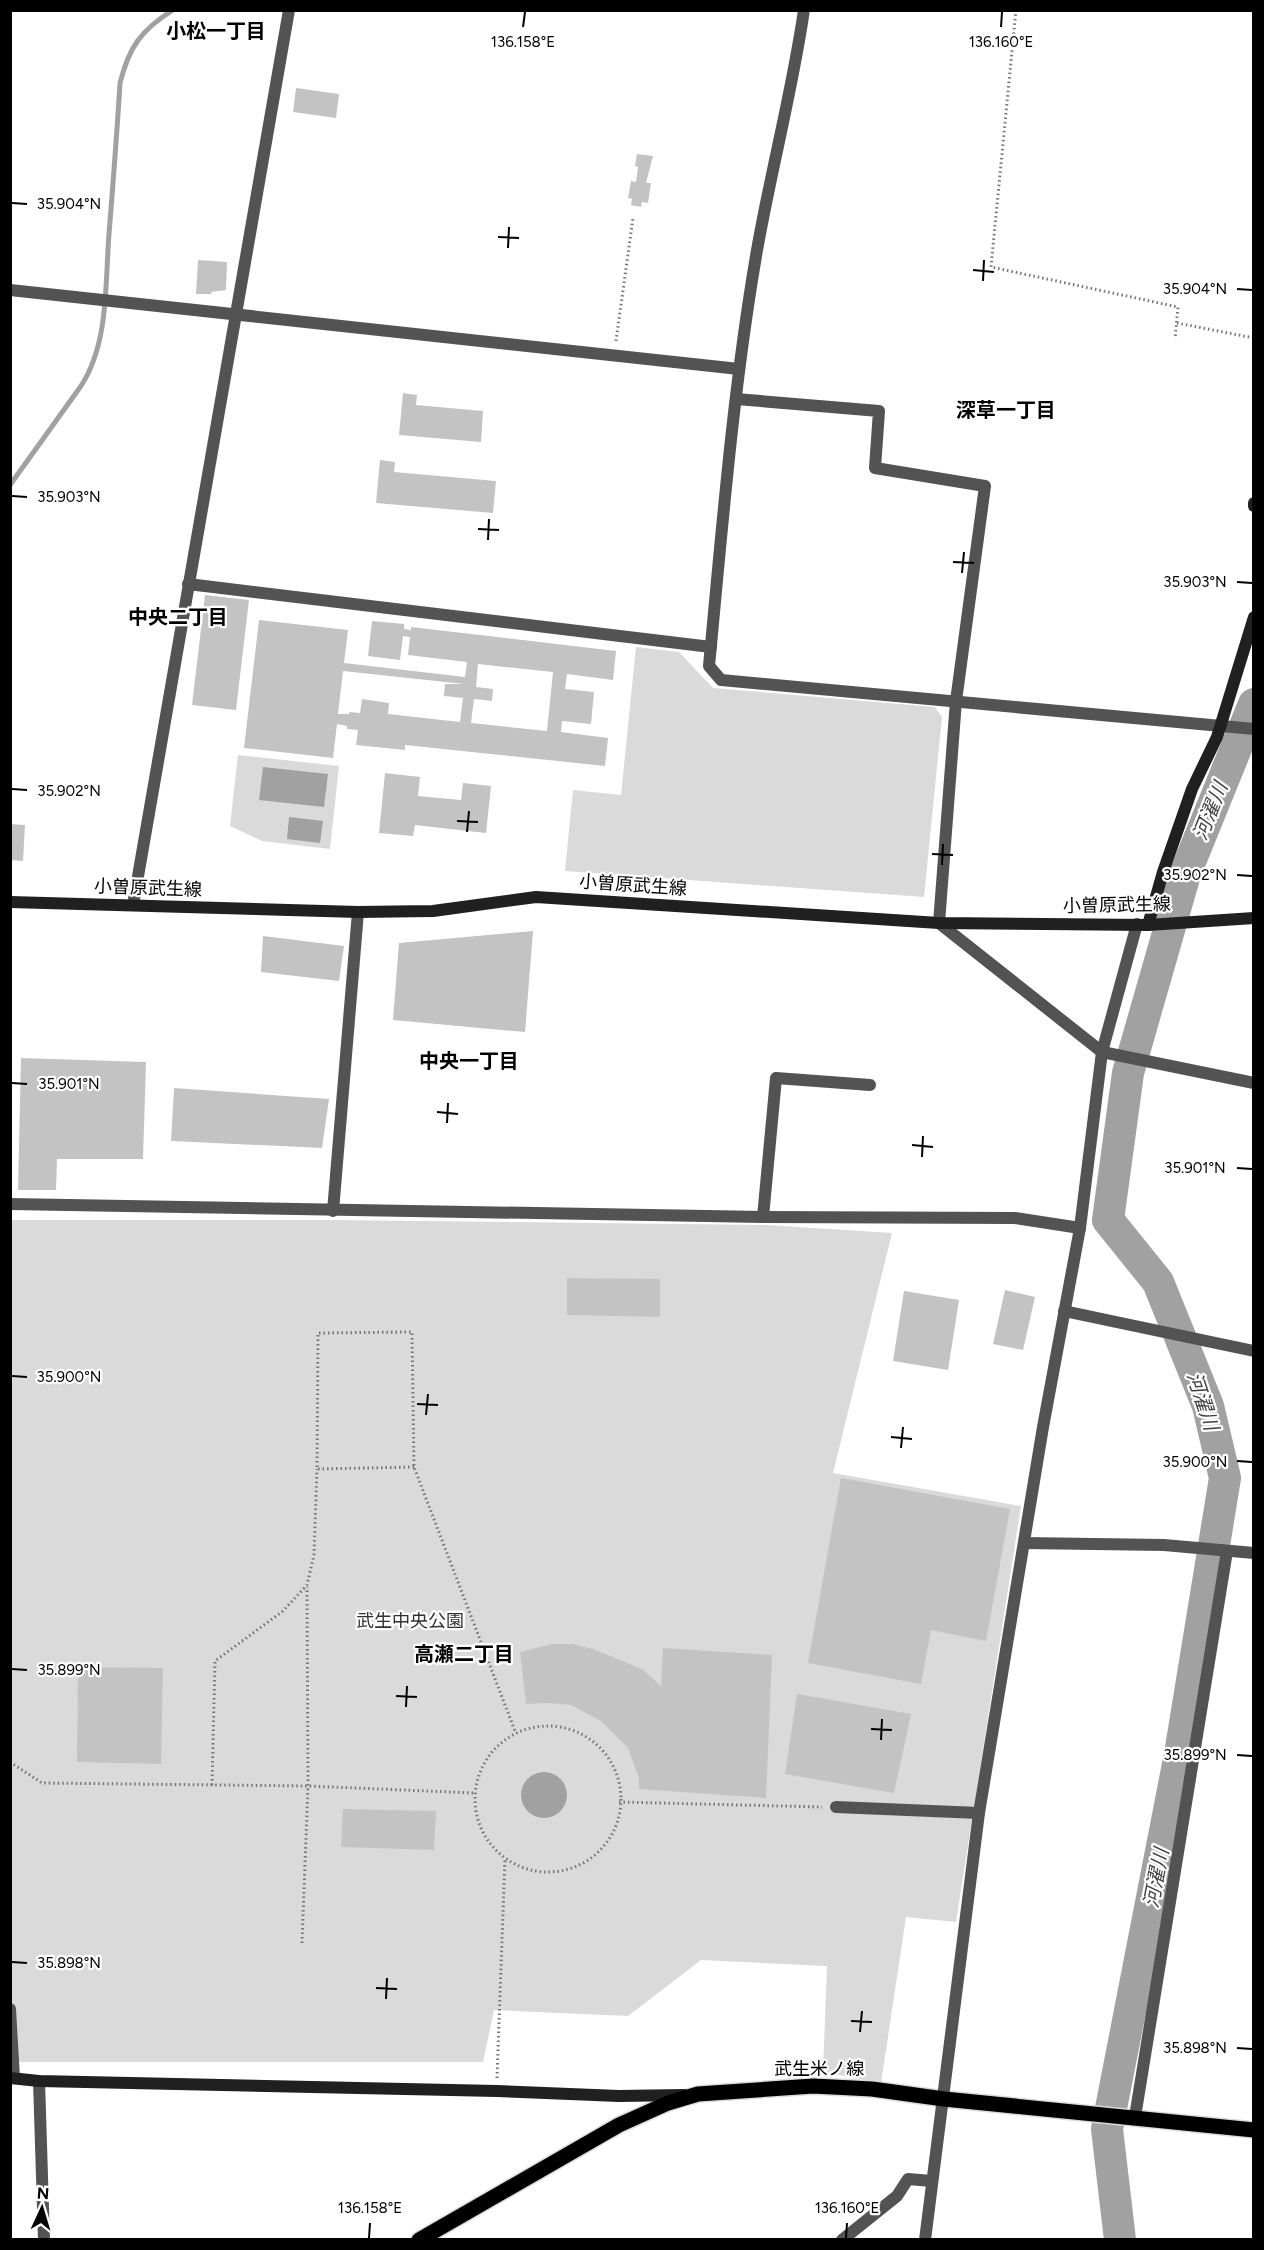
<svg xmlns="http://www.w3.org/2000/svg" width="1264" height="2250" font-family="Figtree,'Noto Sans JP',sans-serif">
<rect width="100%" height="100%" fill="#fff"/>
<!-- green -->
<g fill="#dadada">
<polygon points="636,647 679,652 713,688 935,707 942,717 924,897 565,871 573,790 621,795"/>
<polygon points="238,755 339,766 330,849 262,841 230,826"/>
<polygon points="11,1220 331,1220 767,1225 892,1233 833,1473 1021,1506 956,1922 906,1917 881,2083 823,2072 827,1966 701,1960 628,2016 494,2010 483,2062 11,2062"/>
</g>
<!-- water -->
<g fill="#a1a1a1">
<polygon points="263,767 328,774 324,807 259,800"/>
<polygon points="289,817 323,821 320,843 287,839"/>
<circle cx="544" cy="1795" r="23"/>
</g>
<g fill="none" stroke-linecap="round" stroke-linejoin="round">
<!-- stream -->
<path stroke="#a1a1a1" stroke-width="5" d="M10 485 81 386C109 343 105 284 109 234 113 184 117 133 120 83 129 47 141 30 173 10"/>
<!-- river -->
<polyline stroke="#a1a1a1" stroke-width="32" points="1120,2240 1107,2129 1180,1754 1225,1478 1208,1406 1158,1282 1108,1220 1128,1073 1185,874 1254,704"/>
</g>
<!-- building -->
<g fill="#c3c3c3" fill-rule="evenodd">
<polygon points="296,88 339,94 336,118 293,112"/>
<polygon points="637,154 653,156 646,183 651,183 648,203 642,202 641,207 631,205 632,199 628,198 631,181 636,182 638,167 635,166"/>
<polygon points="198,260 227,262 226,290 211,292 212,294 196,294"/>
<polygon points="403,393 417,395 416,405 483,411 481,442 399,435"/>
<polygon points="380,460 395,462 394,472 496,481 493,513 376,503"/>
<polygon points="205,595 249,600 236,710 192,705"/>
<path d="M259 620 348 630 344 663 465 677 467 662 408 655 410 637 403 636 400 660 368 656 372 621 404 624V629L411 630V627L616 651 613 680 567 674 565 689 594 692 591 724 562 721 561 732 608 738 605 766 405 745V750L356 745 358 730 347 729V726L337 724 333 758 244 748ZM478 664 553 672 547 731 471 723 474 699 492 701 493 689 476 687ZM343 671 464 684H445L444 696 463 698 460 722 388 714 389 703 362 699 360 713 349 712V714H338Z"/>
<polygon points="385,773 420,777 418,796 461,800 463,783 491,786 486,833 415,825 413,836 379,833"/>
<polygon points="10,824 25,825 23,861 10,860"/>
<polygon points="533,931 525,1032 393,1020 399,943"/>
<polygon points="263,936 344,946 339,981 261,972"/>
<polygon points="21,1058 146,1062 143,1159 57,1159 56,1190 18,1190"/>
<polygon points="174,1088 329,1099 322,1148 171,1141"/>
<polygon points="567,1278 660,1279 660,1317 567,1315"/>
<polygon points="1005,1290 1035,1297 1023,1350 993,1344"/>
<polygon points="904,1291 959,1300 948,1370 893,1361"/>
<polygon points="841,1478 1010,1509 986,1641 931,1630 921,1684 808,1663"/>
<polygon points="552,1644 573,1644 593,1649 642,1669 661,1686 663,1648 772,1655 766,1798 639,1789 639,1778 628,1748 601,1721 571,1705 549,1703 526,1704 520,1652"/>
<polygon points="78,1667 163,1668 161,1764 77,1762"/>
<polygon points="797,1694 911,1714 894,1793 785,1774"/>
<polygon points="343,1809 436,1811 434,1850 341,1847"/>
</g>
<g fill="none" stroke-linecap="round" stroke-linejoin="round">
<defs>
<polyline id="primary" points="419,2240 619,2125 668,2103 698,2094 813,2086 872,2089 944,2099 1254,2130"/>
</defs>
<!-- primary casing -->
<use href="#primary" stroke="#dbdbdb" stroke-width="18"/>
<!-- path -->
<g stroke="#757575" stroke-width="3" stroke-dasharray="1.5 3" stroke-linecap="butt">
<polyline points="1016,10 991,267 1178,307 1175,339"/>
<polyline points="1177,323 1254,338"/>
<polyline points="616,341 633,218"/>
<polyline points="414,1467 317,1469 318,1333 412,1332 414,1467 515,1731"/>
<circle cx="548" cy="1799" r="73"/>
<polyline points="10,1762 42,1783 308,1786 475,1793"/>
<polyline points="212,1785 215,1661 283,1611 307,1585 314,1555 317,1469"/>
<polyline points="619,1802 822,1807"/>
<polyline points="302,1943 308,1786 307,1587"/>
<polyline points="497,2078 505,1858"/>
</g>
<!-- street -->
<g stroke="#535353" stroke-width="12">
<path d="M804 10C792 93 770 174 756 256 733 391 722 529 709 666L721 680 1254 729"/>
<polyline points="10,290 739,369"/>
<polyline points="736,399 879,411 875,468 985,486 956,701 939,923 1102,1052 1254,1083"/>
<polyline points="188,584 711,647"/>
<polyline points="133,905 289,10"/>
<polyline points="10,1204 763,1217 1015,1218 1080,1228"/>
<polyline points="333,1211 358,912"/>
<polyline points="763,1217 776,1078 870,1085"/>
<polyline points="1064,1311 1254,1351"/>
<polyline points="1024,1543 1164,1545 1254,1553"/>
<polyline points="836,1807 979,1813"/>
<polyline points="10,2009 14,2078"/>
<polyline points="39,2081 44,2240"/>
<polyline points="1135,2117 1227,1551"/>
<polyline points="842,2240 897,2196 908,2179 932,2181"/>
<polyline points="925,2240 979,1813 1043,1427 1080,1228 1102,1052 1137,924"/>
</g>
<!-- secondary -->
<g stroke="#202020" stroke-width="12">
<polyline points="1254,503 1254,506"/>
<polyline points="10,902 358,912 433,911 536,897 939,923 1148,925 1254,918"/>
<polyline points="1148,925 1163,872 1192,789 1217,737 1254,617"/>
<polyline points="10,2078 39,2081 497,2091 619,2096 684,2095"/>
</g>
<!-- primary -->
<use href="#primary" stroke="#000" stroke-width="15"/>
</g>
<!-- ticks -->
<path fill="none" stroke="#000" stroke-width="2" d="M523 27 525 12M1001 27 1002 12M12 203 27 204M498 237 519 238M508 248 509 227M973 270 994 272M983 281 984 260M1237 289 1252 290M12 496 27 497M478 529 499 530M488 540 489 519M953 562 974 563M962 573 964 552M1237 582 1252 583M12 789 27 790M457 821 478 822M467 832 469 811M932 854 953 855M942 865 943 844M1237 875 1252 876M12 1083 27 1084M437 1112 458 1114M447 1123 448 1103M912 1145 933 1147M922 1157 923 1136M1237 1168 1252 1169M12 1376 27 1377M417 1404 438 1405M426 1415 428 1394M891 1437 912 1439M901 1448 903 1427M1237 1461 1252 1462M12 1669 27 1670M396 1696 417 1697M406 1707 407 1686M871 1729 892 1730M881 1740 882 1719M1237 1755 1252 1756M12 1962 27 1963M376 1988 397 1989M386 1999 387 1978M851 2021 872 2022M860 2032 862 2011M1237 2048 1252 2049M369 2238 370 2223M846 2238 847 2223"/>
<g text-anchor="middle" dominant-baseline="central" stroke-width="4.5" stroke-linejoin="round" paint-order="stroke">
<!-- street labels -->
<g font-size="18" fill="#000" stroke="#fff">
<text transform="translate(633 885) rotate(4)">小曽原武生線</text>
<text transform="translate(148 888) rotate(2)">小曽原武生線</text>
<text transform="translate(1117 905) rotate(-1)">小曽原武生線</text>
<text x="819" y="2069">武生米ノ線</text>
</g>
<!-- park labels -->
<g font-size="18" fill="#313131" stroke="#fff">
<text x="410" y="1621">武生中央公園</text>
</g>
<!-- neighbourhood labels -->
<g font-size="20" font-weight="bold" fill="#000" stroke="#fff">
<text x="216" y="31">小松一丁目</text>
<text x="1006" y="410">深草一丁目</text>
<text x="178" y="617">中央二丁目</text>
<text x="469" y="1061">中央一丁目</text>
<text x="464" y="1654">高瀬二丁目</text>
</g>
<!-- water labels -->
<g font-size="20" font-style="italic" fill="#424242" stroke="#fff">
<text transform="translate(1210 811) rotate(-68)">河濯川</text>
<text transform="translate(1203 1401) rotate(72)">河濯川</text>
<text transform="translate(1156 1878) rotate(-79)">河濯川</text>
</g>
</g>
<g font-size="15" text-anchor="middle" fill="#000" stroke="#fff" stroke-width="4.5" stroke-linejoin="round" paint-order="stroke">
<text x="523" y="47">136.158°E</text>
<text x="1001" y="47">136.160°E</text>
<text x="69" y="209">35.904°N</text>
<text x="1195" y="294">35.904°N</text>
<text x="69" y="502">35.903°N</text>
<text x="1195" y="587">35.903°N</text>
<text x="69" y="796">35.902°N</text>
<text x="1195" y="880">35.902°N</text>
<text x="69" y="1089">35.901°N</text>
<text x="1195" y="1173">35.901°N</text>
<text x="69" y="1382">35.900°N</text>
<text x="1195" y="1467">35.900°N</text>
<text x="69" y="1675">35.899°N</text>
<text x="1195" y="1760">35.899°N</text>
<text x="69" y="1968">35.898°N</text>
<text x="1195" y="2053">35.898°N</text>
<text x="370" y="2213">136.158°E</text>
<text x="847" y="2213">136.160°E</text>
</g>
<!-- border -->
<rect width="1264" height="2250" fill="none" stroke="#000000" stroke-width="24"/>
<!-- north arrow -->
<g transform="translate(42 2208) rotate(4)" stroke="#ffffff" stroke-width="4.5" paint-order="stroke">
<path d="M0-4.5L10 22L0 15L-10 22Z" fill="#000000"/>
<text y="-9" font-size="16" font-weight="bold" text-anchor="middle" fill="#000000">N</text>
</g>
</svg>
